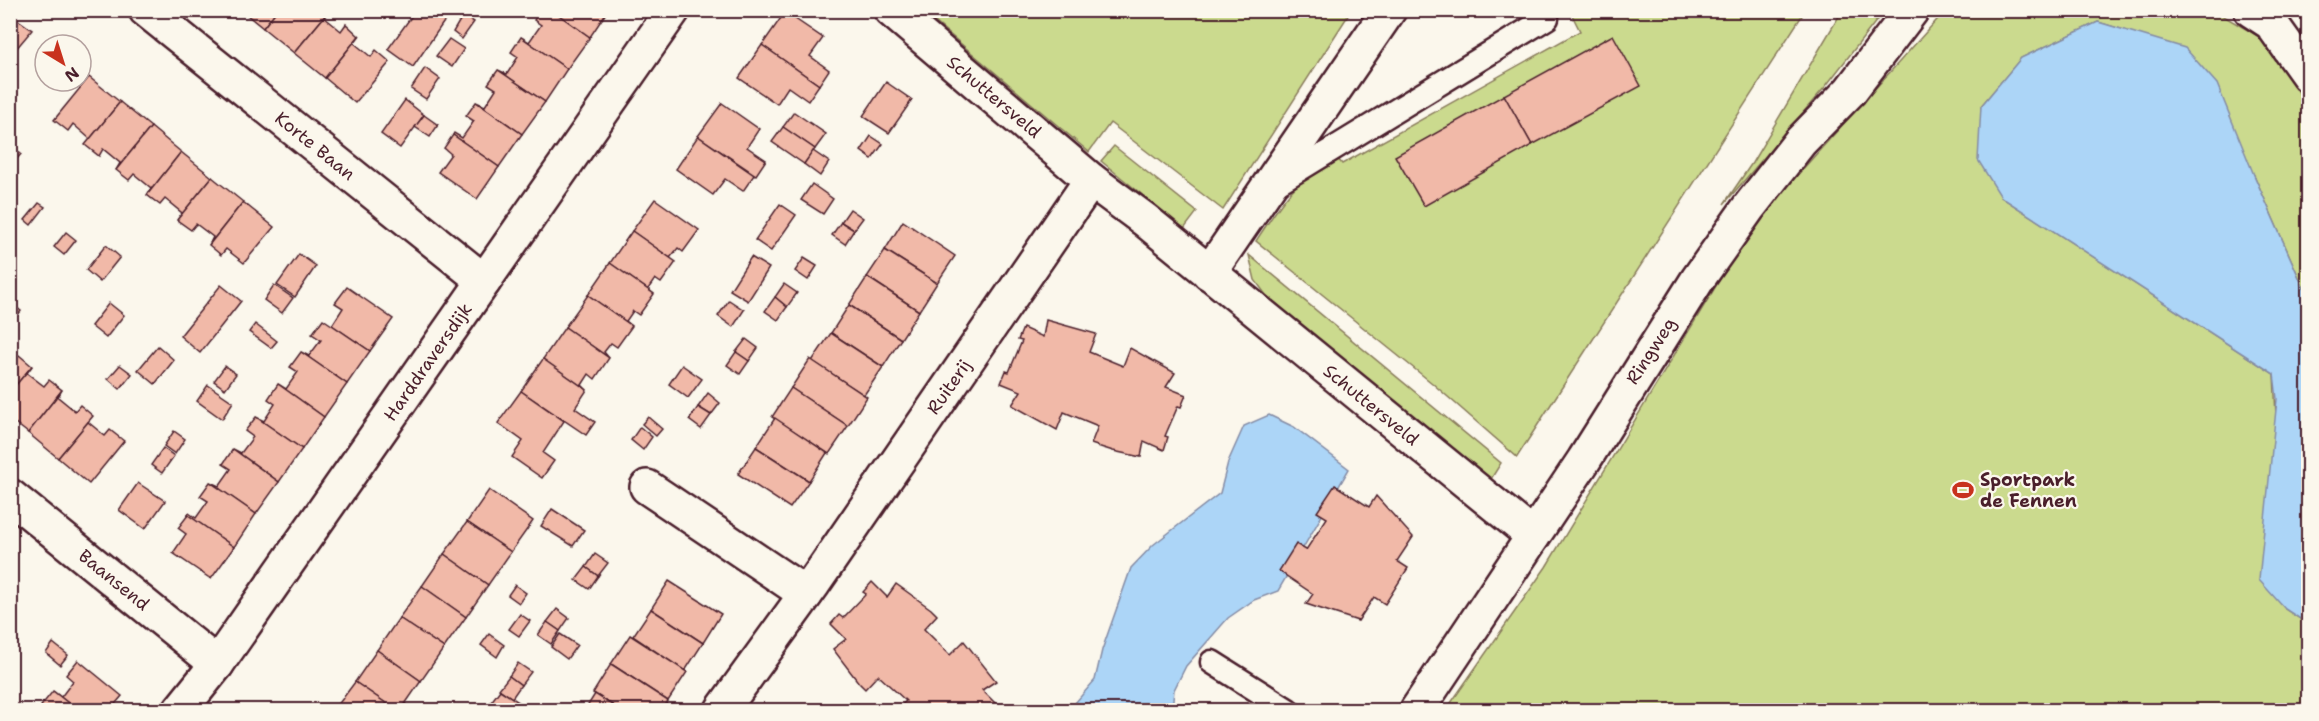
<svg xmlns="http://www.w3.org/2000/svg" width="2319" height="721" font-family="'Shantell Sans',sans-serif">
<rect width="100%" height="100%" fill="#fbf7ec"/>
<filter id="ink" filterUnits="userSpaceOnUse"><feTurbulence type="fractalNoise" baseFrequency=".0167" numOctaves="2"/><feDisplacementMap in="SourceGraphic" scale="12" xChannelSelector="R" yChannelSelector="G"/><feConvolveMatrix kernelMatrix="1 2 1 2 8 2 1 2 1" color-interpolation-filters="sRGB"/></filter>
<g filter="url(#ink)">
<!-- green -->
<g fill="#cbda8e" stroke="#8a7c5c" stroke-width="1.5">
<polygon points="922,11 1351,11 1223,210 1110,123 1089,152"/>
<path d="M1570 11H1805L1517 457 1432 383 1256 241C1282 201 1294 181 1335 155L1342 164 1580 31Z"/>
<polygon points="1842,11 1884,11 1825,87 1724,204 1752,163"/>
<polygon points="1945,11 2215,11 2277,47 2308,112 2308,298 2254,175 2127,31 2098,22 2021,58 1981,106 2001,197 2274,374 2285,609 2308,624 2308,710 1446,710 1546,567 1745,238 1783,191"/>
<polygon points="1114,146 1197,212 1184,229 1101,161"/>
<polygon points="1249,255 1501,463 1489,482 1266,295 1255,280"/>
</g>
<!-- water -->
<g fill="#acd5f7" stroke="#858ca5" stroke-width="1.5">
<polygon points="2098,22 2185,48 2217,84 2254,175 2308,298 2308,624 2285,609 2259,580 2277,399 2274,374 2001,197 1978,160 1981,106 2021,58"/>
<polygon points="1269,415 1294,427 1349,469 1278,591 1254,600 1228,618 1186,666 1174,690 1172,710 1069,710 1095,680 1102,650 1131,568 1153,545 1220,493 1228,462 1244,426"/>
</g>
<!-- building -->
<g fill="#f1b9a8" stroke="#4a1f2b" stroke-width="1.5">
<polygon points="241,10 277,10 263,28"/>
<polygon points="277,10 329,10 329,11 294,53 263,28"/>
<polygon points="416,10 452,10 413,67 388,49"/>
<polygon points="540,10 552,10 590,37 567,69 521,37 529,42 541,25 534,20"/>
<polygon points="552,10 608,10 590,37"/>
<polygon points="329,11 324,17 341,31 346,24 359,36 325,78 294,53"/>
<polygon points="785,12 823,38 810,56 829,70 819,85 762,45"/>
<polygon points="10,14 32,30 10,56"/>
<polygon points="463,15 474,22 462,39 453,32"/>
<polygon points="360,35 354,43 371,57 376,50 390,62 355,103 325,78 359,36"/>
<polygon points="1613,35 1641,86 1532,145 1504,95"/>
<polygon points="521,37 567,69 545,102 498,70 507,74 518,57 511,52"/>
<polygon points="449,39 464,49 452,67 436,56"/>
<polygon points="762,45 819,85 808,101 788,87 777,104 739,78"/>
<polygon points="425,68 440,79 426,99 411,89"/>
<polygon points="498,70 545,102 522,134 476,102 485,106 496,89 488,84"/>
<polygon points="89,77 120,102 90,139 73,124 68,131 54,120"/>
<polygon points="886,82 912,100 889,133 863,116"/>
<polygon points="1504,95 1532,145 1424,206 1395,156"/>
<polygon points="405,100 424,115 400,148 381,134"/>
<polygon points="120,102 151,127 116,170 120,163 103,149 99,156 85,145"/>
<polygon points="476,102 522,134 499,167 453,135 454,133 462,138 474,121 466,116"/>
<polygon points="722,103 759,129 747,147 766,160 756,175 698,136"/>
<polygon points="794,112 826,134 815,149 783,127"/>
<polygon points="424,115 438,125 430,137 415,127"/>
<polygon points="151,127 181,152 147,195 151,188 134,174 129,180 116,170"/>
<polygon points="783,127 815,149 804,164 772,142"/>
<polygon points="453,135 499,167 477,199 438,172 451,154 444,148"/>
<polygon points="698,136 754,175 743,191 725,179 713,195 676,169"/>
<polygon points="871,136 883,144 872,159 861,151"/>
<polygon points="10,145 21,154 10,167"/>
<polygon points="813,151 829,162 820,176 804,164"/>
<polygon points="181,152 212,177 177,220 182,213 165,199 160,205 147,195"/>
<polygon points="212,177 243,202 209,245 213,237 196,224 191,230 177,220"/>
<polygon points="812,184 833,199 823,214 801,200"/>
<polygon points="655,199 699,230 683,252 678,248 670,258 632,231"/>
<polygon points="243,202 274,227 244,263 226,249 221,255 209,245"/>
<polygon points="39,203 45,207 31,225 25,220"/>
<polygon points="780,204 796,215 771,251 755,240"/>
<polygon points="850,209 863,218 854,230 841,222"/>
<polygon points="903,221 955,256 937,283 885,250"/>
<polygon points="841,222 854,230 845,244 832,235"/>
<polygon points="632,231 676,262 661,283 655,279 648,289 654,294 610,263"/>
<polygon points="66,232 76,240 64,255 54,247"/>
<polygon points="106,245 120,257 100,282 86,270"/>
<polygon points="885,250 937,283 919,311 867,277"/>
<polygon points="299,254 316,266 295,297 277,285"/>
<polygon points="751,257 769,268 748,301 730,290"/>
<polygon points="804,258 817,266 808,280 795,271"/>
<polygon points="610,263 654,294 639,315 633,311 626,321 632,326 588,295"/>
<polygon points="867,277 919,311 901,339 849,305"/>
<polygon points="784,284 797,293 787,307 775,297"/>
<polygon points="221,285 241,301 200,353 180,336"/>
<polygon points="274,285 293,298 282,313 264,300"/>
<polygon points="347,287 393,319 370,351 332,325 343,308 335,303"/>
<polygon points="588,295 632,326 617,347 611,343 604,352 609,358 565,327"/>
<polygon points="775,297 787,307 778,320 765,311"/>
<polygon points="729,300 744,310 733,327 718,316"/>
<polygon points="10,302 21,311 10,324"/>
<polygon points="109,303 124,315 106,338 91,326"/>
<polygon points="849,305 901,339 883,367 831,333"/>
<polygon points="323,319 370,351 347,384 301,352 309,356 321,340 312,334"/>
<polygon points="1046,320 1096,334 1089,352 1123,366 1130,348 1175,373 1166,387 1186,395 1181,407 1178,406 1165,436 1168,437 1164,450 1144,441 1141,457 1113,451 1091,444 1098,426 1064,412 1057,430 1012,405 1021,391 1001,383 1006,371 1009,372 1022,341 1018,340 1023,328 1043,337"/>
<polygon points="255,324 277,341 271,348 249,332"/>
<polygon points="565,327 609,358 595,379 589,374 582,385 587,390 543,359"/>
<polygon points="831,333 883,367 864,395 812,361"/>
<polygon points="746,339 758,348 749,361 736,352"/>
<polygon points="158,346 174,360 155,384 138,370"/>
<polygon points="301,352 347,384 324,417 278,384 286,389 298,372 290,367"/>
<polygon points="736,352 749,361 740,374 727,365"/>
<polygon points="19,355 32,366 10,392 10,359 14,361"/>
<polygon points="543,359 587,390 575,408 595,422 586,435 521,391"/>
<polygon points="810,359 867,397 848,426 791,388"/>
<polygon points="120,365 132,374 120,389 108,379"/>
<polygon points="682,365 702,379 688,398 669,384"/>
<polygon points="32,366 27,373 44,386 49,380 62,390 28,433 10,419 10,392"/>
<polygon points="225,366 236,374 225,389 214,381"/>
<polygon points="278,384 324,417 302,449 256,417 264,421 275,404 268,399"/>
<polygon points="208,385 233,402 222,419 197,401"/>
<polygon points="791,388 848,426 829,454 772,417"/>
<polygon points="62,390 58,397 75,411 80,405 93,416 58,458 28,433"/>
<polygon points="521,391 564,421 543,453 554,461 542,478 512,457 523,441 498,423"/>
<polygon points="708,393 720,403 711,415 698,407"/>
<polygon points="698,407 711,415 701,429 689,420"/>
<polygon points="256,417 302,449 279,482 233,449 241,453 253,437 245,431"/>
<polygon points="648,417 662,429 656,436 642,424"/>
<polygon points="775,418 827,453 809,481 756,447"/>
<polygon points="88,422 105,436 110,430 124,441 89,484 58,458"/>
<polygon points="640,427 652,437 643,450 631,440"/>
<polygon points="174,431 185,439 175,454 164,446"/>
<polygon points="756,447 809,481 790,508 738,474"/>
<polygon points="163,448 174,456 162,473 151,465"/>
<polygon points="233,449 279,482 256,514 210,482 219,486 231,469 223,464"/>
<polygon points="210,482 256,514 234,547 188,515 189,513 196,518 208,501 200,496"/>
<polygon points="138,483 165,501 145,529 119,510"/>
<polygon points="1335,485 1369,507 1376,496 1413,537 1397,561 1408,568 1385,604 1374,597 1358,621 1306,604 1313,594 1279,571 1296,544 1306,550 1327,518 1317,512"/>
<polygon points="489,490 533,521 511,552 467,522"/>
<polygon points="552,509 584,530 573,546 541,526"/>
<polygon points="188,515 234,547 211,579 173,553 186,534 178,528"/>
<polygon points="467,522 511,552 488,585 444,554"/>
<polygon points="444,554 488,585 466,617 422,586"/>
<polygon points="595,554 608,563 598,576 586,567"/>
<polygon points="586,567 598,576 589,589 576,580"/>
<polygon points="669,581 721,614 703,643 651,609"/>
<polygon points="872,582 887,597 896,584 931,609 937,615 924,629 950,655 964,641 996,681 982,690 998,706 993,710 896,710 906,701 878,675 865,689 859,683 833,649 846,639 831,624 839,615 843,618 866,594 863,592"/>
<polygon points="515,585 526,593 519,603 508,595"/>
<polygon points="422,586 466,617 444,648 399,618"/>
<polygon points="557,609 569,618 560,631 547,622"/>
<polygon points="651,609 703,643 685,671 633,636"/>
<polygon points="520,614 530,621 519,636 509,629"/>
<polygon points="399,618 444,648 421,681 377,650"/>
<polygon points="547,622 560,631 551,644 538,635"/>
<polygon points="489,634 504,645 497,657 481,645"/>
<polygon points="560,634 577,645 567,659 551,647"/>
<polygon points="630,635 687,672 668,701 611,664"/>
<polygon points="53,643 68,655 60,665 46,653"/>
<polygon points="377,650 421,681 401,710 396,710 355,682"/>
<polygon points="78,660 122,696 110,710 77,710 53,691 61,697 73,681 66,675"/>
<polygon points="518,663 531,672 521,685 509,676"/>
<polygon points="611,664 668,701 662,710 620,710 593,693"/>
<polygon points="509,676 521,685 512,698 499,689"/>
<polygon points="355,682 396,710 334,710"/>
<polygon points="500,690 520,703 515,710 485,710"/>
<polygon points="53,691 77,710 47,710 41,706"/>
<polygon points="595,694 620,710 585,710"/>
</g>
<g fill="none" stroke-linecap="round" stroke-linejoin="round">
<defs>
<g id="service">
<polyline points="1274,185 1547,18 1542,10"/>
<polyline points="1212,662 1288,710"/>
</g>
<g id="minor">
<polyline points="146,10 484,281"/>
<polyline points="891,10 1091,180 1145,220 1533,536"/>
<polyline points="2251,10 2271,23 2308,75"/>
<polyline points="1209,273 1389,10"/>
<polyline points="647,487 806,594"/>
<polyline points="10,496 217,664"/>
<polyline points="180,710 217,664 673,10"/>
<polyline points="722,710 814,583 1091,180"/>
</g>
<polyline id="secondary" points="1417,710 1584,460 1698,279 1749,207 1800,142 1850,91 1912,10"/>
</defs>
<!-- service casing -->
<use href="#service" stroke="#4a1f2b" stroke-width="27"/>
<!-- minor casing -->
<use href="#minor" stroke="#4a1f2b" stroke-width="38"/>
<!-- secondary casing -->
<use href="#secondary" stroke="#4a1f2b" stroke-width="38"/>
<!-- service -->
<use href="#service" stroke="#fbf7ec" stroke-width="22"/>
<!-- minor -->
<use href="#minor" stroke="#fbf7ec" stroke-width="33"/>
<!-- secondary -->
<use href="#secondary" stroke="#fbf7ec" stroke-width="33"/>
</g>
</g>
<!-- icons -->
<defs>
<symbol id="stadium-bare" viewBox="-9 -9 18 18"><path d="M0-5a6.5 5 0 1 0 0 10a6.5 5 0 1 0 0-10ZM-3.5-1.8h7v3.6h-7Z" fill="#c8321e" stroke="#fbf7ec" stroke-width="2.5" paint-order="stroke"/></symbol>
</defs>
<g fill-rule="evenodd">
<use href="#stadium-bare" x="1948" y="475" width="30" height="30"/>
</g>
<g text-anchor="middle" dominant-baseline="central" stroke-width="4.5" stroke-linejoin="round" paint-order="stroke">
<!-- street labels -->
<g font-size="18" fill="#4a1f2b" stroke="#fbf7ec">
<text transform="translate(994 97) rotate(40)">Schuttersveld</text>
<text transform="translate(315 146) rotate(39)">Korte Baan</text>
<text transform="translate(1651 351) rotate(-57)">Ringweg</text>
<text transform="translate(428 362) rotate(-55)">Harddraversdijk</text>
<text transform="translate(949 387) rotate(-55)">Ruiterij</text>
<text transform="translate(1371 405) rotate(39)">Schuttersveld</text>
<text transform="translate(114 580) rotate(39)">Baansend</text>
</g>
<!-- poi labels -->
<g font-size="18" font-weight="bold" fill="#4a1f2b" stroke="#fbf7ec" text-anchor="start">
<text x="1980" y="480">Sportpark<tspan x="1980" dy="21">de Fennen</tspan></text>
</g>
</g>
<!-- margin -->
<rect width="2319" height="721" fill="none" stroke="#fbf7ec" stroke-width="36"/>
<rect x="18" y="18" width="2283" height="685" fill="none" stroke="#4a1f2b" stroke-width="2" filter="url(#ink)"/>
<!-- north arrow -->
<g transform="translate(63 63) rotate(142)"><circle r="28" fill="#fbf7ec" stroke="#b4a19f" stroke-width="1.5"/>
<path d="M0-4.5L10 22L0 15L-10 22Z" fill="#c8321e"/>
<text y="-9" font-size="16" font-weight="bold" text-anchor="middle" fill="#4a1f2b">N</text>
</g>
</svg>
